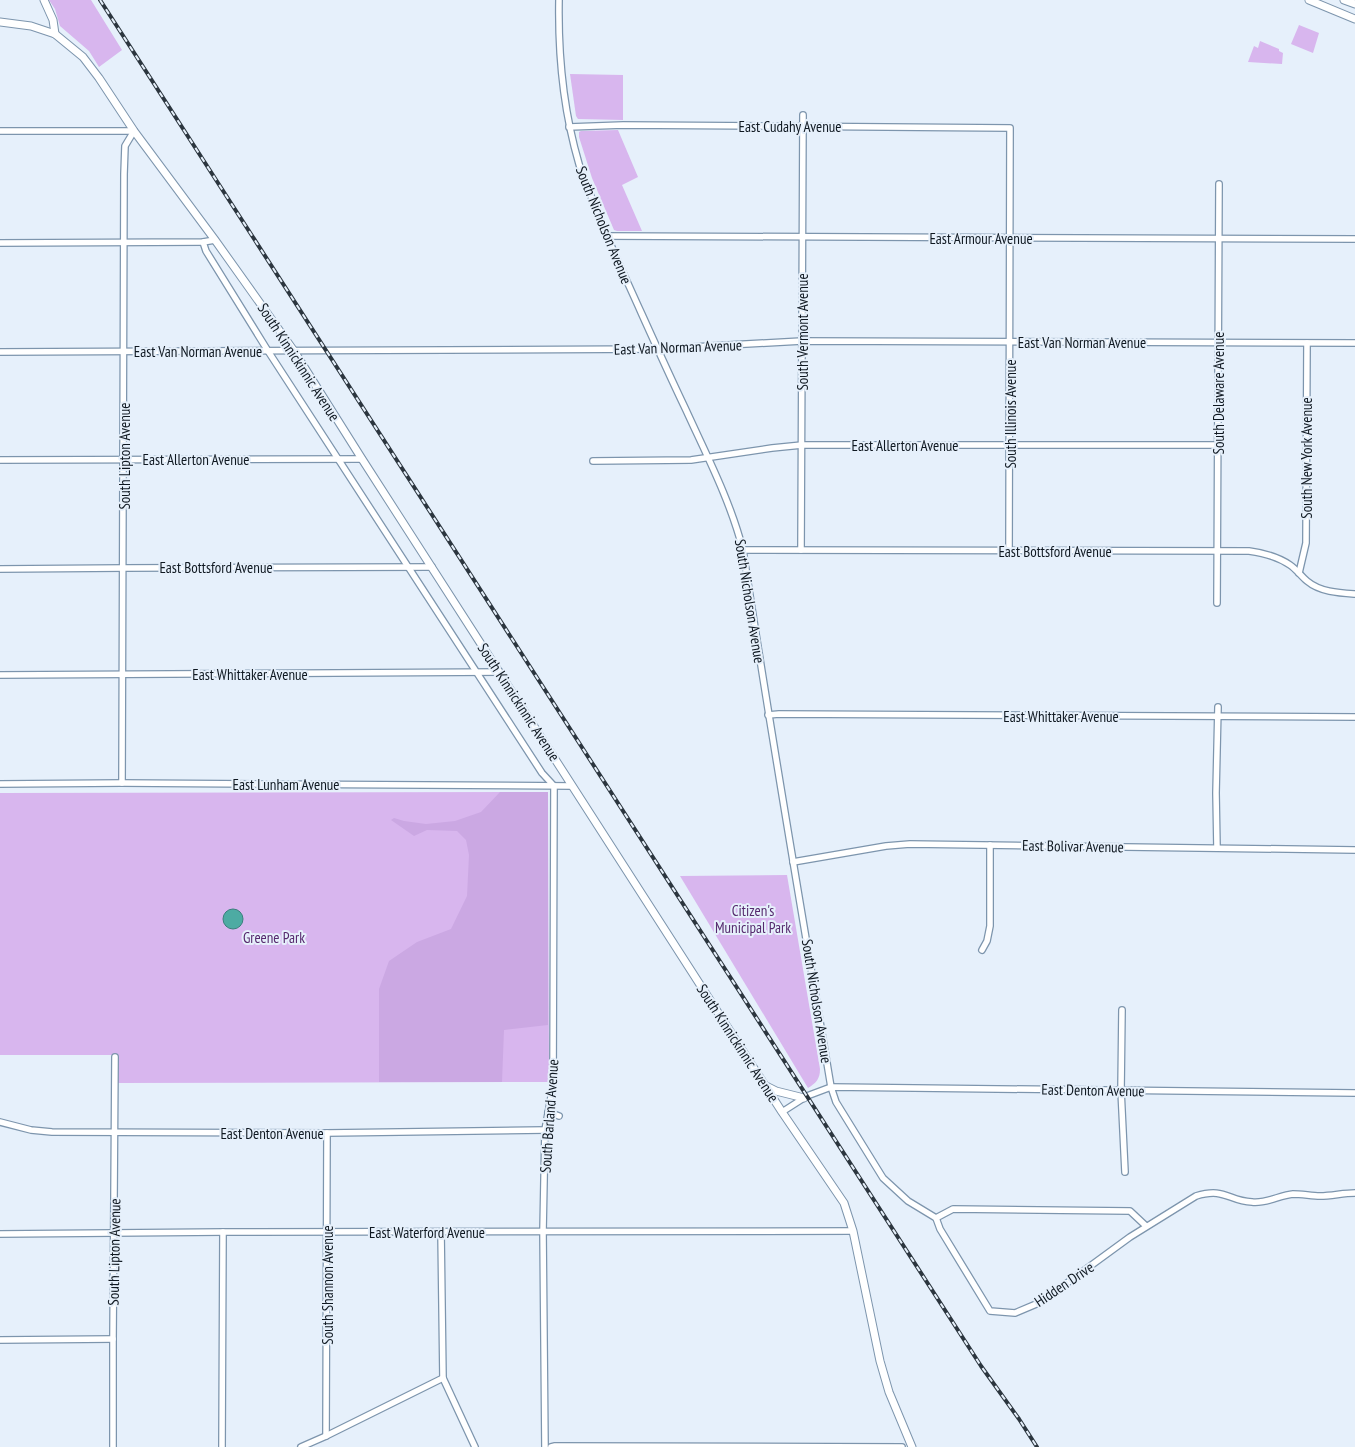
<svg xmlns="http://www.w3.org/2000/svg" width="1355" height="1447" font-family="'PT Sans Narrow',sans-serif">
<rect width="100%" height="100%" fill="#e6f0fb"/>
<!-- green -->
<g fill="#d8b6ee">
<polygon points="49,0 91,0 122,50 99,67 89,51 60,26 55,9"/>
<polygon points="1299,25 1319,33 1313,53 1291,44"/>
<polygon points="1260,41 1279,49 1279,51 1283,53 1282,64 1248,62 1254,46 1258,48"/>
<polygon points="570,74 623,75 623,120 578,119 576,116"/>
<polygon points="618,130 638,177 622,185 642,231 617,231 614,230 592,178 579,137 579,132 581,131"/>
<polygon points="548,792 549,1082 114,1083 114,1055 0,1055 0,793"/>
<path d="M787 875 820 1069C820 1079 816 1083 808 1088L680 876Z"/>
</g>
<!-- forest -->
<polygon fill="#cba8e3" points="500,792 548,792 548,1025 504,1030 502,1082 379,1082 379,989 389,961 417,942 451,929 467,896 469,855 466,840 457,831 427,830 414,836 391,820 394,818 404,821 426,824 455,821 481,812"/>
<!-- water -->
<circle fill="#4daba3" stroke="#3a7f7c" cx="233" cy="919" r="10"/>
<g fill="none" stroke-linecap="round" stroke-linejoin="round">
<defs>
<g id="minor">
<path d="M559 0C558 54 564 113 579 164 582 175 587 186 591 196 600 220 610 243 620 266 642 314 663 362 686 410 707 456 730 500 743 550 770 729 801 908 831 1087L836 1102 883 1178 908 1201 936 1218 940 1229 990 1311 1015 1313 1041 1302 1130 1237 1196 1196C1225 1187 1228 1201 1252 1202 1266 1204 1280 1195 1293 1194 1302 1194 1312 1196 1320 1196 1332 1196 1343 1193 1355 1193"/>
<polyline points="569,127 623,125 1010,128 1009,551"/>
<polyline points="0,131 134,131"/>
<polyline points="607,236 1355,239"/>
<polyline points="203,242 206,251 268,351 542,773 554,786 553,1086 545,1130 543,1231 545,1447"/>
<polyline points="0,243 203,242 215,240"/>
<polyline points="0,352 657,349 802,341 1355,343"/>
<polyline points="0,460 362,459"/>
<polyline points="593,461 691,460 772,448 802,445 1218,445"/>
<path d="M743 550 1249 551C1264 553 1277 556 1290 565 1296 569 1301 576 1307 581 1320 592 1339 593 1355 594"/>
<polyline points="801,550 803,115"/>
<polyline points="0,569 124,568 432,567"/>
<polyline points="1299,573 1306,543 1307,343"/>
<polyline points="1217,603 1219,184"/>
<polyline points="0,675 500,672"/>
<polyline points="768,715 779,714 1355,717"/>
<polyline points="122,783 124,174 125,146 134,131"/>
<polyline points="0,784 122,783 572,786"/>
<polyline points="1217,848 1216,793 1218,707"/>
<polyline points="793,862 886,846 910,844 1355,850"/>
<polyline points="982,950 987,941 990,926 990,845"/>
<polyline points="1122,1010 1121,1090 1125,1172"/>
<polyline points="548,1112 559,1116"/>
<polyline points="782,1112 807,1096 831,1087 1355,1093"/>
<polyline points="0,1122 31,1130 52,1132 327,1133 545,1130"/>
<polyline points="936,1218 953,1209 1130,1211 1146,1226"/>
<polyline points="441,1232 443,1378 475,1447"/>
<polyline points="0,1234 223,1232 853,1231"/>
<polyline points="0,1340 113,1339"/>
<polyline points="326,1436 327,1133"/>
<polyline points="113,1447 113,1339 115,1057"/>
<polyline points="222,1447 223,1232"/>
<polyline points="301,1447 326,1436 443,1378"/>
<polyline points="551,1447 555,1446 902,1447"/>
</g>
<g id="tertiary">
<polyline points="44,0 53,20 55,34"/>
<polyline points="1309,0 1355,19"/>
<polyline points="1344,0 1355,4"/>
<polyline points="0,22 31,26 55,34 83,57 99,78 134,131 215,240 294,351 362,459 726,1025 782,1112 844,1203 853,1231 880,1361 889,1392 912,1447"/>
<polyline points="766,1086 776,1091 804,1098"/>
</g>
</defs>
<!-- minor casing -->
<use href="#minor" stroke="#7d95ad" stroke-width="8"/>
<!-- tertiary casing -->
<use href="#tertiary" stroke="#7d95ad" stroke-width="9"/>
<!-- minor -->
<use href="#minor" stroke="#fff" stroke-width="5.5"/>
<!-- tertiary -->
<use href="#tertiary" stroke="#fff" stroke-width="7"/>
<defs>
<polyline id="rail" points="100,0 981,1366 1019,1419 1037,1447"/>
</defs>
<!-- rail casing -->
<use href="#rail" stroke="#2c363f" stroke-width="4"/>
<!-- rail -->
<use href="#rail" stroke="#e6f0fb" stroke-width="2" stroke-dasharray="5.5" stroke-linecap="butt"/>
</g>
<g text-anchor="middle" dominant-baseline="central" stroke-width="4" stroke-linejoin="round" paint-order="stroke">
<!-- street labels -->
<g font-size="15" fill="#0f1821" stroke="#e6f0fb">
<text x="790" y="126">East Cudahy Avenue</text>
<text transform="translate(604 225) rotate(68)">South Nicholson Avenue</text>
<text x="981" y="238">East Armour Avenue</text>
<text transform="translate(802 332) rotate(-90)">South Vermont Avenue</text>
<text x="1082" y="342">East Van Norman Avenue</text>
<text transform="translate(678 347) rotate(-2)">East Van Norman Avenue</text>
<text x="198" y="351">East Van Norman Avenue</text>
<text transform="translate(299 362) rotate(57)">South Kinnickinnic Avenue</text>
<text transform="translate(1218 393) rotate(-90)">South Delaware Avenue</text>
<text transform="translate(1010 414) rotate(-90)">South Illinois Avenue</text>
<text x="905" y="445">East Allerton Avenue</text>
<text transform="translate(124 456) rotate(-90)">South Lipton Avenue</text>
<text transform="translate(1306 458) rotate(-90)">South New York Avenue</text>
<text x="196" y="459">East Allerton Avenue</text>
<text x="1055" y="551">East Bottsford Avenue</text>
<text x="216" y="567">East Bottsford Avenue</text>
<text transform="translate(750 601) rotate(81)">South Nicholson Avenue</text>
<text x="250" y="674">East Whittaker Avenue</text>
<text transform="translate(519 702) rotate(57)">South Kinnickinnic Avenue</text>
<text x="1061" y="716">East Whittaker Avenue</text>
<text x="286" y="784">East Lunham Avenue</text>
<text transform="translate(1073 846) rotate(1)">East Bolivar Avenue</text>
<text transform="translate(817 1001) rotate(81)">South Nicholson Avenue</text>
<text transform="translate(738 1043) rotate(57)">South Kinnickinnic Avenue</text>
<text transform="translate(1093 1090) rotate(1)">East Denton Avenue</text>
<text transform="translate(549 1116) rotate(-86)">South Barland Avenue</text>
<text x="272" y="1133">East Denton Avenue</text>
<text x="427" y="1232">East Waterford Avenue</text>
<text transform="translate(114 1252) rotate(-89)">South Lipton Avenue</text>
<text transform="translate(1064 1284) rotate(-34)">Hidden Drive</text>
<text transform="translate(327 1285) rotate(-90)">South Shannon Avenue</text>
</g>
<!-- park labels -->
<g font-size="15" fill="#562a6e" stroke="#e6f0fb">
<text x="753" y="910">Citizen's<tspan x="753" dy="17">Municipal Park</tspan></text>
<text x="274" y="937">Greene Park</text>
</g>
</g>
</svg>
